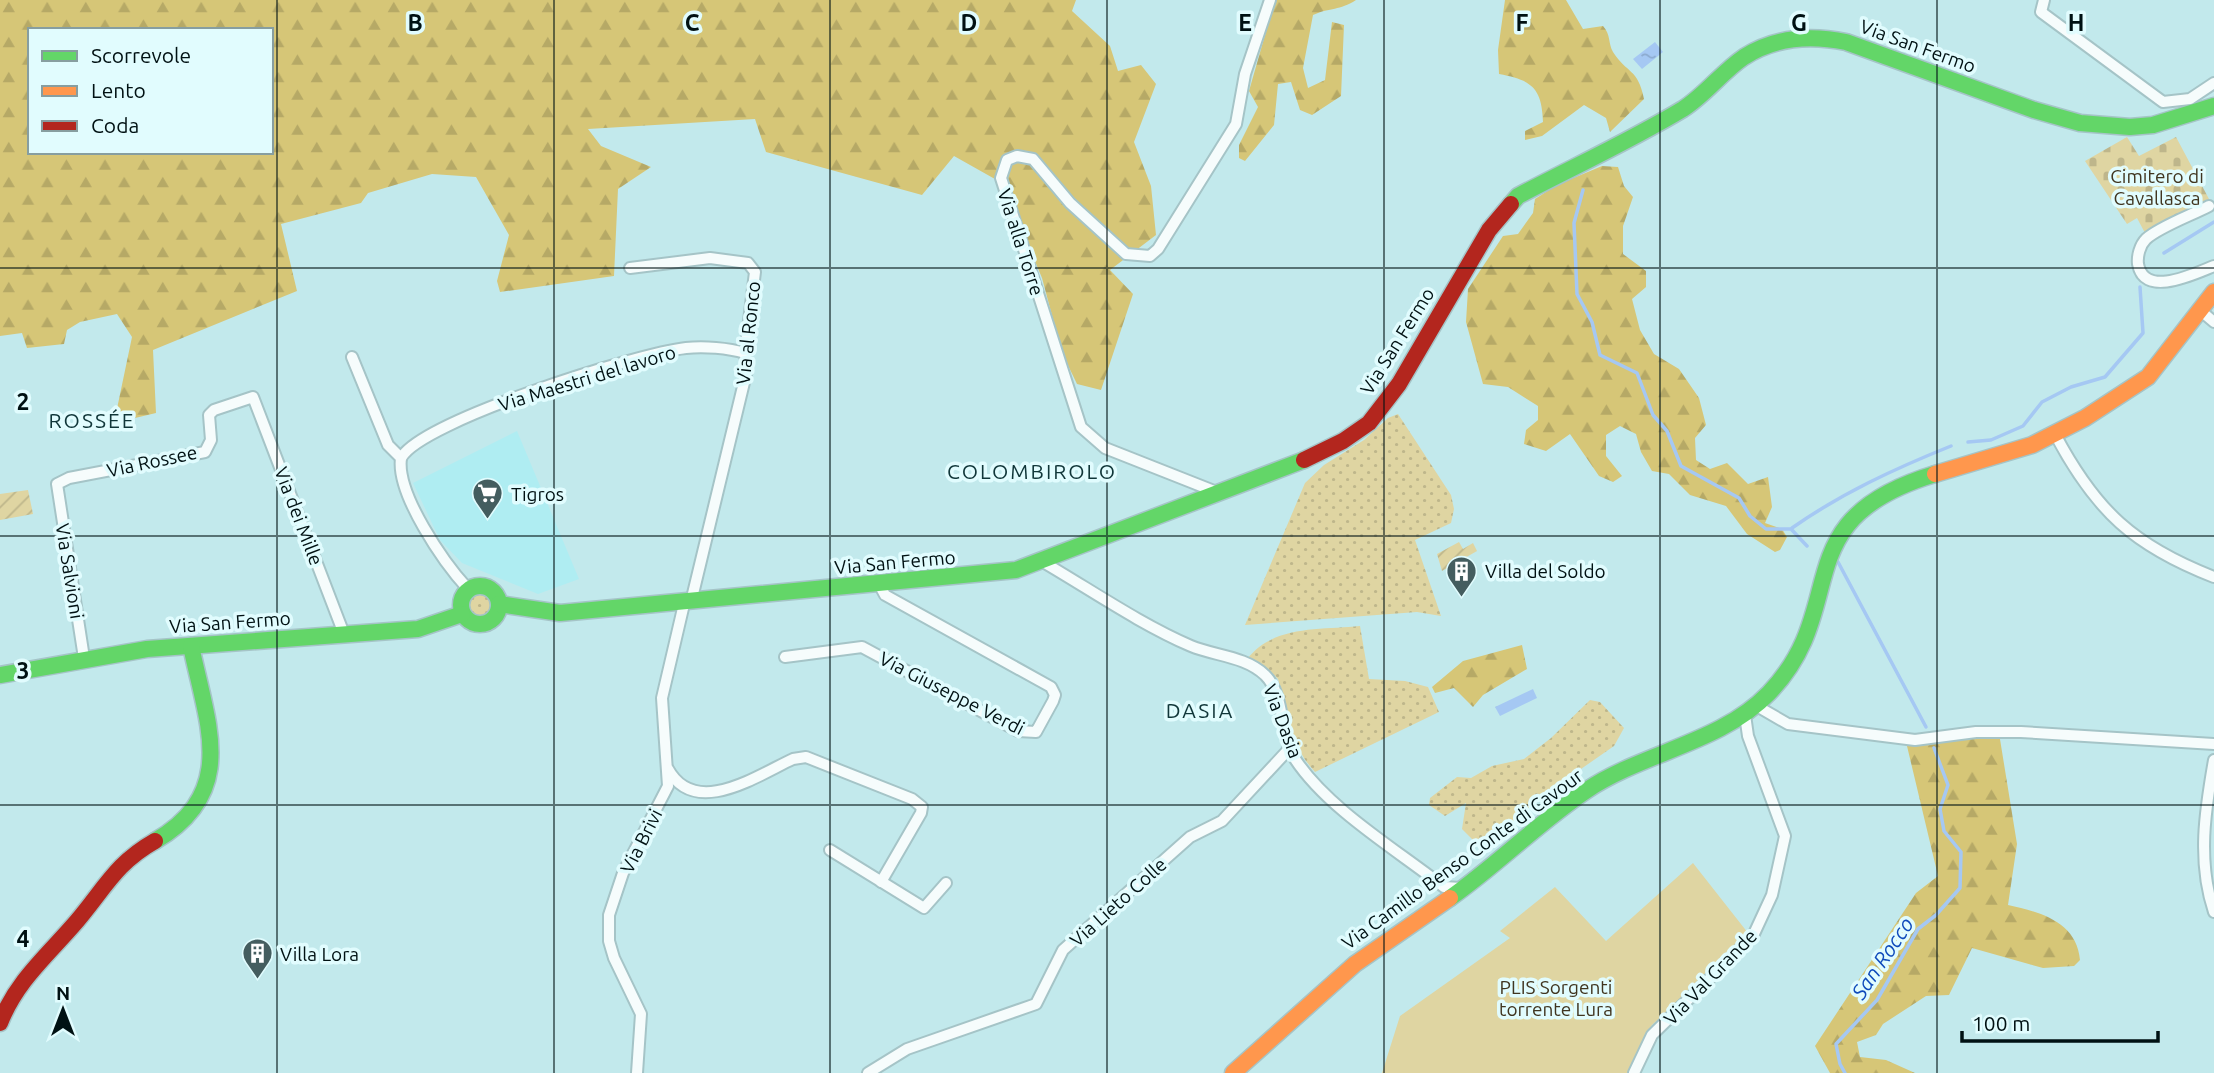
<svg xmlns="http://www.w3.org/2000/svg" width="2214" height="1073" font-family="Ubuntu,sans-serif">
<defs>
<pattern id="grass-dots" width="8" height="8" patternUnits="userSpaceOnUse" patternTransform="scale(1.75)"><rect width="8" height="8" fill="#dfd5a2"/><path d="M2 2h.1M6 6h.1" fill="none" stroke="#beb68b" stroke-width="1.8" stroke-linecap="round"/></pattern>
<pattern id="forest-firs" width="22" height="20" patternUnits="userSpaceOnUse" patternTransform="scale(1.75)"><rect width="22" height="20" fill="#d6c677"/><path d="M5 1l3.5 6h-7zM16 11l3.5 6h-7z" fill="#b6a966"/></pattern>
<pattern id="cemetery-stones" width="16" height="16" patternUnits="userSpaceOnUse" patternTransform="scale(1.75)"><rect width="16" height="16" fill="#dfd5a2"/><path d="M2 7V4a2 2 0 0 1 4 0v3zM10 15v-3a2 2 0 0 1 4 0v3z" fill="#beb68b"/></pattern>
<pattern id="garden-furrows" width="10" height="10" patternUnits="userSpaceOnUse" patternTransform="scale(1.75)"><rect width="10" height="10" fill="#dfd5a2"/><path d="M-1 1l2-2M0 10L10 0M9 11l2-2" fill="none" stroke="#beb68b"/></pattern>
<pattern id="water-ripples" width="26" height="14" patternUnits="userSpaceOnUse" patternTransform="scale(1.75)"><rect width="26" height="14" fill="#a5c8f3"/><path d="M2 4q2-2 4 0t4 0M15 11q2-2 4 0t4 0" fill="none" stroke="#8cabcf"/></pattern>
</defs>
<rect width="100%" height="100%" fill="#c2e9ec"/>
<!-- built -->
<polygon fill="#afedf2" points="517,431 579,579 538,594 462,563 440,540 413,483"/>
<!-- grass -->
<g fill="url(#grass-dots)">
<polygon points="1398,414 1451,495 1454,509 1451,523 1415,540 1441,616 1417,612 1245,625 1305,483 1324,465 1364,440 1388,418"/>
<circle cx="480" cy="605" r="11"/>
<path d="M1360 626 1369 679 1405 681 1428 687 1439 712 1315 772C1291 747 1287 712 1278 679L1271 672 1248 658C1274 625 1321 630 1360 626Z"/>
<polygon points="1590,700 1600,702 1624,728 1614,746 1545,794 1512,824 1474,841 1462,829 1466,803 1445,816 1429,805 1430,798 1457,777 1471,778 1492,766 1524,759 1551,738"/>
</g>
<!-- forest -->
<g fill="url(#forest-firs)" fill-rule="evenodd">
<path d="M0 0H1076L1072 11 1110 46 1118 71 1141 65 1156 84 1134 142 1151 186 1156 235 1110 270 1133 294 1101 390 1077 384 1062 353 1042 278 1002 183 954 156 922 195 766 152 755 119 588 129 601 146 651 167 618 189 614 276 500 292 497 281 509 235 476 177 432 174 368 193 361 203 281 224 297 291 153 350 156 413 114 423 132 337 117 314 80 322 67 330 64 344 27 348 22 333 0 336ZM30 30H271V152H30Z"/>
<path d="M1275 0H1356C1339 11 1331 7 1313 15L1303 68 1308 88 1325 80 1332 22 1344 25 1341 96 1312 115 1300 110 1291 82 1278 84 1274 125 1245 161 1239 158V145L1258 107 1249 91Z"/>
<path d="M1505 0H1566L1583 29 1603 26C1611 35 1608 43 1613 52 1627 74 1638 68 1644 99L1610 132 1606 118 1584 105 1542 136 1525 140V131L1543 122C1542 87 1531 80 1499 74L1498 50Z"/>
<polygon points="1602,166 1618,167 1624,186 1633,197 1623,226 1623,254 1646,271 1646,287 1632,299 1640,330 1654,354 1679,369 1699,398 1706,425 1695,438 1696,460 1710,469 1727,463 1748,484 1768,477 1772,507 1765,523 1782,529 1787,537 1780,550 1775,552 1747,534 1726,506 1690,495 1669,474 1652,471 1641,452 1636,434 1620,426 1606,435 1606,456 1622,476 1613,482 1599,476 1570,434 1546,451 1524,444 1526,430 1538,420 1538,406 1508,387 1483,384 1466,322 1468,289 1503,236 1518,234 1533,213 1535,199 1557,185"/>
<polygon points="1522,645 1527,669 1483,695 1473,707 1454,688 1435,693 1432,687 1463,661"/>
<path d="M1999 733 2017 844 2008 905C2040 912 2077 922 2080 960L2074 966 2043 968 1972 948 1949 995 1926 996 1883 1024 1876 1035 1857 1042 1860 1057 1886 1060 1915 1073H1830L1815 1046 1916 893 1938 876 1907 746Z"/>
</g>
<!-- cemetery -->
<polygon fill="url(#cemetery-stones)" points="2127,137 2139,156 2176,137 2209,199 2145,233 2137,218 2127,224 2085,161"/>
<!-- park -->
<polygon fill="#dfd5a2" points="1693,863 1748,933 1739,947 1652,1025 1628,1073 1382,1073 1400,1016 1510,938 1500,931 1555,887 1606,941"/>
<!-- garden -->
<g fill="url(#garden-furrows)">
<polygon points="28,490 33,514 0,520 0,494"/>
<polygon points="1459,542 1463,549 1473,543 1477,551 1442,571 1437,554"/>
</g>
<!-- water -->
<g fill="url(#water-ripples)">
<polygon points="1655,42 1663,52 1642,69 1633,59"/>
<polygon points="1533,689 1537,698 1500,716 1495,707"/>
</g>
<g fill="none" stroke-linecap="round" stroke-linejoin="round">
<!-- stream -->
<g stroke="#a5c8f3" stroke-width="3.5">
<polyline points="1583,190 1574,223 1577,294 1592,322 1600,355 1637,373 1653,415 1667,431 1681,466 1739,498 1750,516 1766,529 1791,529 1807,546"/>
<polyline points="2164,253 2214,222"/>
<polyline points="1968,442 1991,440 2023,426 2042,402 2071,387 2105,377 2143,333 2140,287"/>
<path d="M1792 528C1842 493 1894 469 1951 446"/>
<polyline points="1838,562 1926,727"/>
<polyline points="1845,1073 1840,1064 1836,1044 1877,1000 1918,929 1936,915 1960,888 1961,852 1944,831 1940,809 1948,785 1934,748"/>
</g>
<defs>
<g id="street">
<polyline points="2044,0 2041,12 2163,102 2190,99 2214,83"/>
<path d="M2209 206C2192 215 2159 227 2146 239 2140 245 2137 256 2138 264 2144 299 2196 273 2214 266"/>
<polyline points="630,268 710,258 748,263 755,272 745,353 747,370 691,602"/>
<polyline points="2201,311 2214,322"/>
<path d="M352 357 388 445 401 458C396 494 444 563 468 589"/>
<path d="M2056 436C2096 511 2134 546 2214 577"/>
<path d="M401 458C421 421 639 353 686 348 704 346 728 348 745 353"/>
<polyline points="1219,493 1105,448 1081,427 1001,178 1007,160 1017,156 1033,159 1070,203 1126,254 1150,256 1158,249 1236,124 1245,74 1270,0"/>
<path d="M1043 562C1091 590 1140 624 1191 646 1215 656 1245 656 1265 675 1286 696 1279 735 1295 759 1328 809 1397 850 1444 887L1461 888"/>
<polyline points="785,657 862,647 1018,731 1036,732 1053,701 1055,695 1051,687 885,595 879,584"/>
<polyline points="84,658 57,484 69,478 205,452 211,440 209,415 214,410 253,397 344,634"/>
<polyline points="1755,705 1788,724 1915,740 1976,732 2021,732 2214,744"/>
<path d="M2214 760C2205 811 2197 861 2214 912"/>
<path d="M668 769C695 819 758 775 793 759L806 757 912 799 922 807 921 813 881 882"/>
<polyline points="830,850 924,908 946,883"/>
<polyline points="637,1073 641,1014 614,958 609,941 609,915 623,873 668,786 662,698 684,604"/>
<polyline points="868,1073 907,1049 1036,1004 1063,950 1190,837 1222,821 1289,749"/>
<polyline points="1634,1073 1652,1035 1753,936 1772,895 1785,836 1748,736 1745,715"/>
</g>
<g id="fast">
<path d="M1511 204 1518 196C1573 167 1630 141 1683 109 1705 95 1722 72 1744 57 1775 37 1811 35 1846 42L2034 110 2080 123 2130 127 2153 125 2214 106"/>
<circle cx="480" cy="605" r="19"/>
<polyline points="499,604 560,613 1016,570 1304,460"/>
<polyline points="0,675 147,649 418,629 462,614"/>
<path d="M155 841C239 792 207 724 191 646"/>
<path d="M1450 898C1497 865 1539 822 1587 790 1644 752 1721 743 1769 693 1853 605 1782 520 1935 474"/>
</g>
<g id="slow">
<polyline points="1935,474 2032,445 2085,418 2148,377 2214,292"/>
<polyline points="1233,1073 1355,964 1450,898"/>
</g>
<g id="jam">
<polyline points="1304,460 1343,441 1369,423 1399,384 1489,230 1511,204"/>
<path d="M0 1023C17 980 48 955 77 921 105 888 116 863 155 841"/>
</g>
</defs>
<!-- street casing -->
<use href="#street" stroke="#a5c4c7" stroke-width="14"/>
<!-- fast casing -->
<use href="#fast" stroke="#a5c4c7" stroke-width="19"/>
<!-- slow casing -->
<use href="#slow" stroke="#a5c4c7" stroke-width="19"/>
<!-- jam casing -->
<use href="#jam" stroke="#a5c4c7" stroke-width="19"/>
<!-- street -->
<use href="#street" stroke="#f6fcfc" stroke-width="10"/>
<!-- fast -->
<use href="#fast" stroke="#63d668" stroke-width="16"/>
<!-- slow -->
<use href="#slow" stroke="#ff974d" stroke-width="16"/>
<!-- jam -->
<use href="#jam" stroke="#b3261e" stroke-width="16"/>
</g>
<!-- grid -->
<path fill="none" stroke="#001113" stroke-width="2" stroke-opacity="0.55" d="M277 0V1073M554 0V1073M830 0V1073M1107 0V1073M1384 0V1073M1660 0V1073M1937 0V1073M0 268H2214M0 536H2214M0 805H2214"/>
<!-- icons -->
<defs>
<symbol id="supermarket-pin" viewBox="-11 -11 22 30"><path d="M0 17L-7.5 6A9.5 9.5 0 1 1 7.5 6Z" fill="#445d5f" stroke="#e1fcfe"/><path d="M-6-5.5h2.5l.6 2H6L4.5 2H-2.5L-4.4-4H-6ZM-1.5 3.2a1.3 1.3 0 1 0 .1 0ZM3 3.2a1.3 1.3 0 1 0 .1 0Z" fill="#fff"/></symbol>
<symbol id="building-pin" viewBox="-11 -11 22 30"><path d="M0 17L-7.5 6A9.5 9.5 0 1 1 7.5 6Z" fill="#445d5f" stroke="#e1fcfe"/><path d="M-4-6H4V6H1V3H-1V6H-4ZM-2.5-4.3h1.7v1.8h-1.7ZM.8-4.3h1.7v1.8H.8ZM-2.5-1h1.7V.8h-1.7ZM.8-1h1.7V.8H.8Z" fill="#fff"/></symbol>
</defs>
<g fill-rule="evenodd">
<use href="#supermarket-pin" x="470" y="476" width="35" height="47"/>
<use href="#building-pin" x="1444" y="554" width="35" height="47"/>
<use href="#building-pin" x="240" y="936" width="35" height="47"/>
</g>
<g text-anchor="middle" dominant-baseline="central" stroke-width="7" stroke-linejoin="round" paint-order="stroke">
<!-- street labels -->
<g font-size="19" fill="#001113" stroke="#e1fcfe">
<text transform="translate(1918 46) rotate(20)">Via San Fermo</text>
<text transform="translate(1021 242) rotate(72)">Via alla Torre</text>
<text transform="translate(748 333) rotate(-84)">Via al Ronco</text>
<text transform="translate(1397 341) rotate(-58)">Via San Fermo</text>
<text transform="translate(587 378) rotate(-17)">Via Maestri del lavoro</text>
<text transform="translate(152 461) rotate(-12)">Via Rossee</text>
<text transform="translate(299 516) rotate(69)">Via dei Mille</text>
<text transform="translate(895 562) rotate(-5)">Via San Fermo</text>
<text transform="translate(70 571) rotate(81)">Via Salvioni</text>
<text transform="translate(230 622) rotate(-4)">Via San Fermo</text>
<text transform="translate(952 693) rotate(27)">Via Giuseppe Verdi</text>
<text transform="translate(1283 721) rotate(69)">Via Dasia</text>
<text transform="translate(641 841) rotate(-63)">Via Brivi</text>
<text transform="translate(1462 859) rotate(-36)">Via Camillo Benso Conte di Cavour</text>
<text transform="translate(1118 902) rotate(-42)">Via Lieto Colle</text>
<text transform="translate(1710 977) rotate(-46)">Via Val Grande</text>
</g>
<!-- park labels -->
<g font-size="19" fill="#403520" stroke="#e1fcfe">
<text x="2157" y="176">Cimitero di<tspan x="2157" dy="22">Cavallasca</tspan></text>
<text x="1556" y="987">PLIS Sorgenti<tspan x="1556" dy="22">torrente Lura</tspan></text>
</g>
<!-- poi labels -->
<g font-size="19" fill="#001113" stroke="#e1fcfe" text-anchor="start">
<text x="511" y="494">Tigros</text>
<text x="1485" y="571">Villa del Soldo</text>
<text x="280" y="954">Villa Lora</text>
</g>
<!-- neighbourhood labels -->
<g font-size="21" letter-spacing="2" fill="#103639" stroke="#e1fcfe">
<text x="92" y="420">ROSSÉE</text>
<text x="1032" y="471">COLOMBIROLO</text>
<text x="1200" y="710">DASIA</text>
</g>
<!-- water labels -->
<g font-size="21" font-style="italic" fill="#104bbb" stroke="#e1fcfe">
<text transform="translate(1882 958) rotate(-56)">San Rocco</text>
</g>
</g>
<g font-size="23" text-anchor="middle" font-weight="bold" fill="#001113" stroke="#e1fcfe" stroke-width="7" stroke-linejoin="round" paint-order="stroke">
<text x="415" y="31">B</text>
<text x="692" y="31">C</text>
<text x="969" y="31">D</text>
<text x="1245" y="31">E</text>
<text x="1522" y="31">F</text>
<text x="1799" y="31">G</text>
<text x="2076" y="31">H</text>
<text x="23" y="410">2</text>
<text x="23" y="679">3</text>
<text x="23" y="947">4</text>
</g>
<!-- legend -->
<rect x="28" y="28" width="245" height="126" fill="#e1fcfe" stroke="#879ea0" stroke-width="2"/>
<rect x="42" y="51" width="35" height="10" fill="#63d668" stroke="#879ea0" stroke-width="2"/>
<text x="91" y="63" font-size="21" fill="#001113">Scorrevole</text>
<rect x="42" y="86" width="35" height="10" fill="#ff974d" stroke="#879ea0" stroke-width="2"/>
<text x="91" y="98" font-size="21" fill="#001113">Lento</text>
<rect x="42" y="121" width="35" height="10" fill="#b3261e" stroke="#879ea0" stroke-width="2"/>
<text x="91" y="133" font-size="21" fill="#001113">Coda</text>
<!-- north arrow -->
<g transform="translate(63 1010)" stroke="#e1fcfe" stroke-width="5" paint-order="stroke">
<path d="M0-5L12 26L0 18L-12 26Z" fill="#001113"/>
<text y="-10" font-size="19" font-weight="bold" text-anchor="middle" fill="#001113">N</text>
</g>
<!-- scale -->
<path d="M1962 1031v10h196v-10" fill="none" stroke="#001113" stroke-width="3.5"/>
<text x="1972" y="1031" font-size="21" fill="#001113" stroke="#e1fcfe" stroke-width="5" paint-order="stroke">100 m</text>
</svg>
